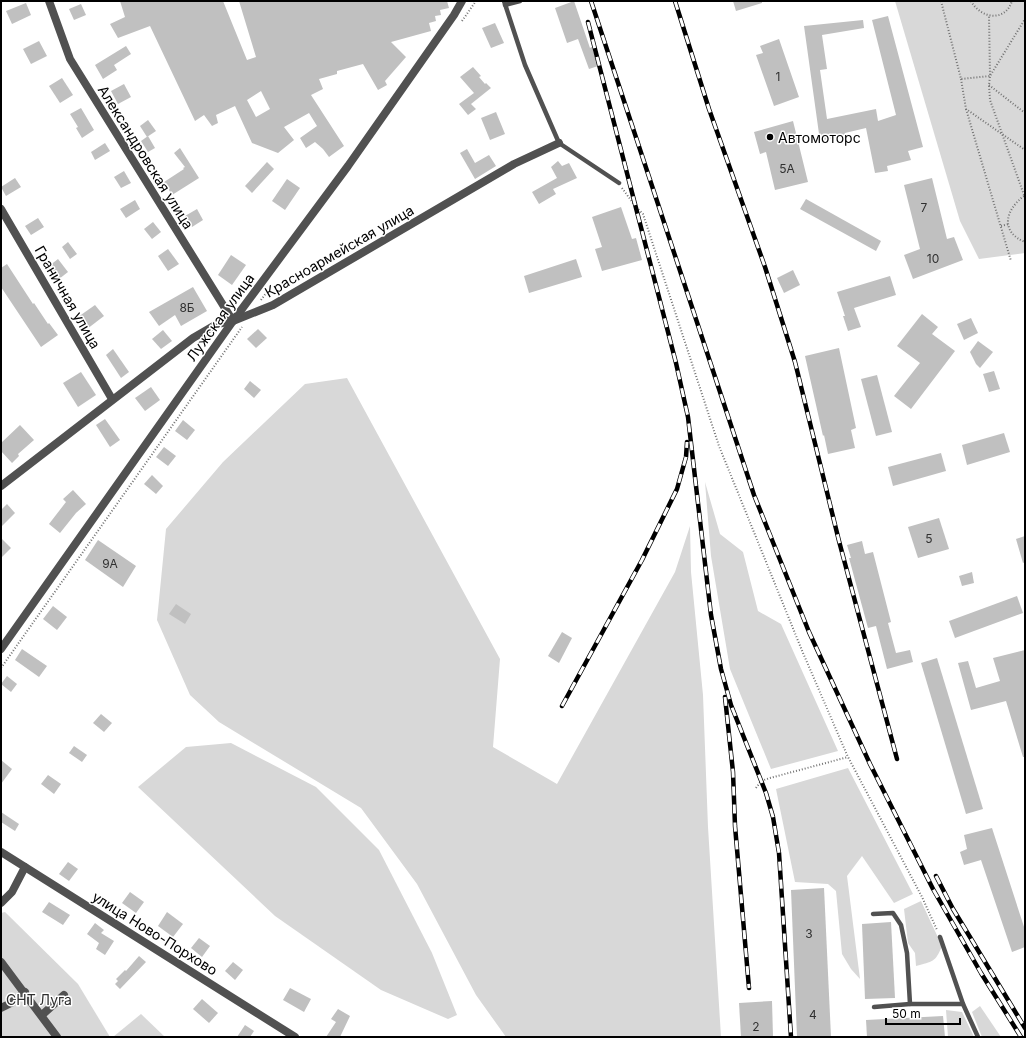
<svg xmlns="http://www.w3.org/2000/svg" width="1026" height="1038" font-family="Inter,sans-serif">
<rect width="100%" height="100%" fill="#fff"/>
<!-- green -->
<g fill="#d8d8d8">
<polygon points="895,1 1025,1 1025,253 979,259 960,221"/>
<polygon points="347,378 500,659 493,747 557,784 675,572 690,526 691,572 703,695 708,827 721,1037 506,1037 476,995 417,884 361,808 219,722 190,695 157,620 166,529 223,462 305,384"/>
<polygon points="705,482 720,534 743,552 758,611 781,624 838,751 771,769 730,669 711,556"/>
<polygon points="231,743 316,787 379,850 432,953 457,1015 448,1019 381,990 275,916 138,787 186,747"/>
<polygon points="848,768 913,894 894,903 862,856 847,876 860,979 851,969 842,954 836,891 828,884 795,882 776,789"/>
<path d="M921 901 942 946C935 963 933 961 916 966L915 953 908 943 904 909Z"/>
<polygon points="5,912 78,984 110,1037 1,1037 1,913"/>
<polygon points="980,1006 1001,1037 982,1037 972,1012"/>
<polygon points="946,1010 962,1012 974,1037 948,1037"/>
<polygon points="141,1014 165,1037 113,1037"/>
</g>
<!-- building -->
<g fill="#c0c0c0" fill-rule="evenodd">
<path d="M120 1H223L247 60 256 57 239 1H447L449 8 440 10 441 15 435 16 436 21 429 23 431 31 391 42 406 57 385 81 387 85 378 90 363 64 337 71V74L319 79 323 89 311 95 344 146 329 157 323 149 315 142 306 148 300 138 317 126 309 113 284 127 294 140 278 153 252 143 235 106 216 115 218 123 212 126 204 115 195 121 150 26 118 38 110 24 125 17ZM261 91 270 109 256 117 247 100Z"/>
<polygon points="574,1 590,48 592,47 598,66 589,69 578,39 567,43 555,8"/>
<polygon points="733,1 762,1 762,3 736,11"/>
<polygon points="26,3 31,15 12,24 6,11"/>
<polygon points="81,4 86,15 74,20 69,9"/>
<polygon points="888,16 923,147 908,151 911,160 887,166 888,171 875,173 866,128 845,133 845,135 820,141 804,26 863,20 864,28 822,35 827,69 820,70 827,119 876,109 878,121 896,115 872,20"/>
<polygon points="495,23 504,43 491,48 482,28"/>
<polygon points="779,39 799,97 774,106 756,55 763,53 760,46"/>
<polygon points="39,41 47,56 31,64 23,49"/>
<polygon points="126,46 131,54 114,65 117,70 103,79 95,65"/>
<polygon points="473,67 481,76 479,77 485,84 486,83 491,88 471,104 476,109 468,115 459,104 474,93 460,77"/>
<polygon points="62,78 73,95 60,103 49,86"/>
<polygon points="124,84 131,97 118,104 111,91"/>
<polygon points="81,108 94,130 82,138 76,128 78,127 70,114"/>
<polygon points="496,112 505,134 490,140 481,118"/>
<polygon points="148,120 156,131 147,137 140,126"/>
<polygon points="793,121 808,182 775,190 766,152 760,154 754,132"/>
<polygon points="148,136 155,148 148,152 141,141"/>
<polygon points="105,143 110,151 95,160 91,152"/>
<polygon points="180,148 199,178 172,195 164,182 184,169 183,168 185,167 174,153"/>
<polygon points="467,149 475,163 489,155 496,166 475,179 460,153"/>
<polygon points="558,161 562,166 569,163 577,178 553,189 556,194 539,204 532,192 557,178 551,167"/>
<polygon points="267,162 274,169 252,193 245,186"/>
<polygon points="124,171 131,183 121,188 114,177"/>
<polygon points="15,178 21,187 6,196 1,187"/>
<polygon points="932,178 947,239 954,237 963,260 913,279 904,255 920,249 904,185"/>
<polygon points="287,179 300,188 285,210 272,201"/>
<polygon points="806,199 881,241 876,251 800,209"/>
<polygon points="135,200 140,209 126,218 120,209"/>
<polygon points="621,207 632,239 636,238 642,260 602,271 595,249 602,247 592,217"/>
<polygon points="197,209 203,220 192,227 185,216"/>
<polygon points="38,218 44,227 31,235 25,226"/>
<polygon points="153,222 161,232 152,239 144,229"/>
<polygon points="68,242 77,254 70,259 62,247"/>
<polygon points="168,249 179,264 168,271 158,256"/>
<polygon points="231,255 246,265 232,285 218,275"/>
<polygon points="58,259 68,272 59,279 49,266"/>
<polygon points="576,259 582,277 529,293 524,276"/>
<polygon points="7,264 33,304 34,303 48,324 49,323 58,335 41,347 1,287 1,268"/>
<polygon points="793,270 800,285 784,293 777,278"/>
<polygon points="890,276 896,295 854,308 861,327 848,331 843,316 845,316 837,292"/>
<polygon points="193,287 207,311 181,326 175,315 159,326 149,312"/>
<polygon points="95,305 104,316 87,329 78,317"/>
<polygon points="922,314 938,327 932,334 955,351 911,409 894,396 920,363 897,346"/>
<polygon points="971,318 978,333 964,340 957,324"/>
<polygon points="258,329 267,338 256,348 247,339"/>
<polygon points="163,330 172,341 161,349 152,339"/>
<polygon points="978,341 993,352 980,368 976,364 970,352"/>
<polygon points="839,348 856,428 851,430 855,448 828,454 824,435 823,436 805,356"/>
<polygon points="113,349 129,372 121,378 106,355"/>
<polygon points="994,371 1000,389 989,392 983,374"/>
<polygon points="81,372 96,395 78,407 63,383"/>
<polygon points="877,375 892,432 876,436 861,379"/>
<polygon points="250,381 261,390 254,398 244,389"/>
<polygon points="151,387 160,400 145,411 135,398"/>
<polygon points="105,419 120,440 110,447 96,425"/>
<polygon points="183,420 195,430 187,440 175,431"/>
<polygon points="20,425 34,440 18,454 19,456 12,463 1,451 1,443"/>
<polygon points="1004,433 1010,452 967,465 962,445"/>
<polygon points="164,447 176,456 168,466 156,457"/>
<polygon points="941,453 946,471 893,486 888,467"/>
<polygon points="152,475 163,486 156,494 144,484"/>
<polygon points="73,490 86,504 76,513 60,533 49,524 66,502 63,499"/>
<polygon points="7,504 15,513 1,527 1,510"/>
<polygon points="939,518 949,549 918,558 908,527"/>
<polygon points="1025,536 1025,562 1023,563 1016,539"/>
<polygon points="1,538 11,548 1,558"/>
<polygon points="98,540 136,566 123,587 85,560"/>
<polygon points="862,541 865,554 873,552 891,622 888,623 896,653 910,650 913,662 887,669 876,626 868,628 849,558 851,558 847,545"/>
<polygon points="972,572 974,583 962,586 959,576"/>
<polygon points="1017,596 1023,613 955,638 949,621"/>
<polygon points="176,604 191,614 185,624 169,614"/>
<polygon points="53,606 67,617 57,630 43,619"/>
<polygon points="562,632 572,638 559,663 548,656"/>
<polygon points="22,649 47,666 39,677 15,660"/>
<polygon points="1025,650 1025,757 1023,757 1006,701 971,710 958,663 968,661 976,688 1000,681 993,658"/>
<polygon points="937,658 983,809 966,814 921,663"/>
<polygon points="7,676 17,684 11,692 1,684"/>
<polygon points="101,714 112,723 104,732 93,723"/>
<polygon points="74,746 87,755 82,762 69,753"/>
<polygon points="1,760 12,769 1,784"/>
<polygon points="48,775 61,784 54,794 41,784"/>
<polygon points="1,812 19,824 15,831 1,822"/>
<polygon points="992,828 1025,930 1025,947 1012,952 981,860 964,865 960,852 967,849 964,835"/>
<polygon points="68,862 78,869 69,881 59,874"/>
<polygon points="824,888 831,1037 797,1037 791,890"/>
<polygon points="130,892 144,902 136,913 122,903"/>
<polygon points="49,902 70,915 63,925 42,912"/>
<polygon points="167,912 183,924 173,937 158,926"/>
<polygon points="891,922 895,998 865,999 862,924"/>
<polygon points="95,923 104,930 101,933 114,941 105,955 96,949 99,943 87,934"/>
<polygon points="199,938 210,946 202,957 191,948"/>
<polygon points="139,956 146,962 120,989 115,984 118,981 116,979 125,970 126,971"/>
<polygon points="233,962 243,970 235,980 225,971"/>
<polygon points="290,988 311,999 304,1012 283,1000"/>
<polygon points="202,999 218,1013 209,1023 193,1009"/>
<polygon points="772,1001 773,1037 741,1037 739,1003"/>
<polygon points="338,1009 350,1016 340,1037 326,1037 336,1022 331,1019"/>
<polygon points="943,1016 945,1037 867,1037 866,1020"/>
<polygon points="245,1025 254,1031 250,1037 237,1037"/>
</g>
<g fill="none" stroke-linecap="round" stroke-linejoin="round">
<!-- path -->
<g stroke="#737373" stroke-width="2" stroke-dasharray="1 2" stroke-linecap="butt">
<polyline points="941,1 961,79 990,76 989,16"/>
<path d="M971 1C980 18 1005 23 1012 1"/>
<polyline points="462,21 476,1"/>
<polyline points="961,79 966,109 1025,150"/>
<polyline points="989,85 1025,113"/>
<polyline points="966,109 1011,261"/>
<polyline points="622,188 636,207 643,214 719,446 803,653 848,757 922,897 937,930"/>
<polyline points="1024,195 990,100 989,85 990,76 1025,19"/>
<path d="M1024 196C1005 210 1000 232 1025 242"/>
<polyline points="1001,226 1009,224"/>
<polyline points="261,300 269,289"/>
<polyline points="1,668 242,327"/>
<polyline points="756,788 761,781 770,778 848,757"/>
</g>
<!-- service -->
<g stroke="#515151" stroke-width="4.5">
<polyline points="504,1 525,65 559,143 619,183"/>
<polyline points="505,5 520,1"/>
<polyline points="873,914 893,913 901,925 907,953 910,1004"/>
<polyline points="940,937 963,1004 978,1037"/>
<polyline points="874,1007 910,1004 963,1004"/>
</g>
<!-- minor -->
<g stroke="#515151" stroke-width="8">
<polyline points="49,1 70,59 233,321"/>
<polyline points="1,209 112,399"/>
<polyline points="1,486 193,338 217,324 233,321 273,305 514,164 559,143"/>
<polyline points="1,649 233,321 348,166 454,15 462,1"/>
<polyline points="1,852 295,1037"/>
<polyline points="1,903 12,892 25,867"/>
<polyline points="1,962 57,1037"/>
<polyline points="1,1008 11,1003 25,992"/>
<polyline points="42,1015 64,995"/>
</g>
<defs>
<g id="rail">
<polyline points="591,1 754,495 809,632 870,764 933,889 981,973 1021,1037"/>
<polyline points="675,1 709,109 765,267 795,362 839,541 897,759"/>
<polyline points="588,22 676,363 688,417 711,615 721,669 731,705 766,793 773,817 779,853 791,1037"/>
<polyline points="725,697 733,772 735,826 749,988"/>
<polyline points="562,706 642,560 677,489 686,457 687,442"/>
<polyline points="936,876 953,909 1025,1028"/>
</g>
</defs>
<!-- rail casing -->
<use href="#rail" stroke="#000" stroke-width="4.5"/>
<!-- rail -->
<use href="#rail" stroke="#fff" stroke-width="3" stroke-dasharray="9" stroke-linecap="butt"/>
</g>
<!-- markers -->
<circle fill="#000" stroke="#fff" stroke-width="1.5" cx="770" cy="137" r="4"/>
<g text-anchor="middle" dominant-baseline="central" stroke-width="3" stroke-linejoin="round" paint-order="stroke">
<!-- number labels -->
<g font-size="12" fill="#303030">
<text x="778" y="76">1</text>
<text x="787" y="168">5А</text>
<text x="924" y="207">7</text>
<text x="933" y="258">10</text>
<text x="187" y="307">8Б</text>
<text x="929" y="538">5</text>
<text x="110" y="563">9А</text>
<text x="809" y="933">3</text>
<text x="813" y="1014">4</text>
<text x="756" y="1026">2</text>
</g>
<!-- poi labels -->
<g font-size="14" fill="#000" stroke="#fff" text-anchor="start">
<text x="778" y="137">Автомоторс</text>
</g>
<!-- street labels -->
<g font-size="14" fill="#000" stroke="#fff">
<text transform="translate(146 157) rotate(58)">Александровская улица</text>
<text transform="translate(339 251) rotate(-30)">Красноармейская улица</text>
<text transform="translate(68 297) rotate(60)">Граничная улица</text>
<text transform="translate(220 317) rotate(-54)">Лужская улица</text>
<text transform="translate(155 933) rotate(32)">улица Ново-Порхово</text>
</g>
<!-- park labels -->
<g font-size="14" fill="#2f2f2f" stroke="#fff">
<text x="39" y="999">СНТ Луга</text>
</g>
</g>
<!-- border -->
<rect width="1026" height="1038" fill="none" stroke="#000000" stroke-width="4"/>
<!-- scale -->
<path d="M886 1018v6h74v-6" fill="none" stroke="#000000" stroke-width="2"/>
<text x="892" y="1018" font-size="12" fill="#000000" stroke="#ffffff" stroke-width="3" paint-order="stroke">50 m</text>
</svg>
